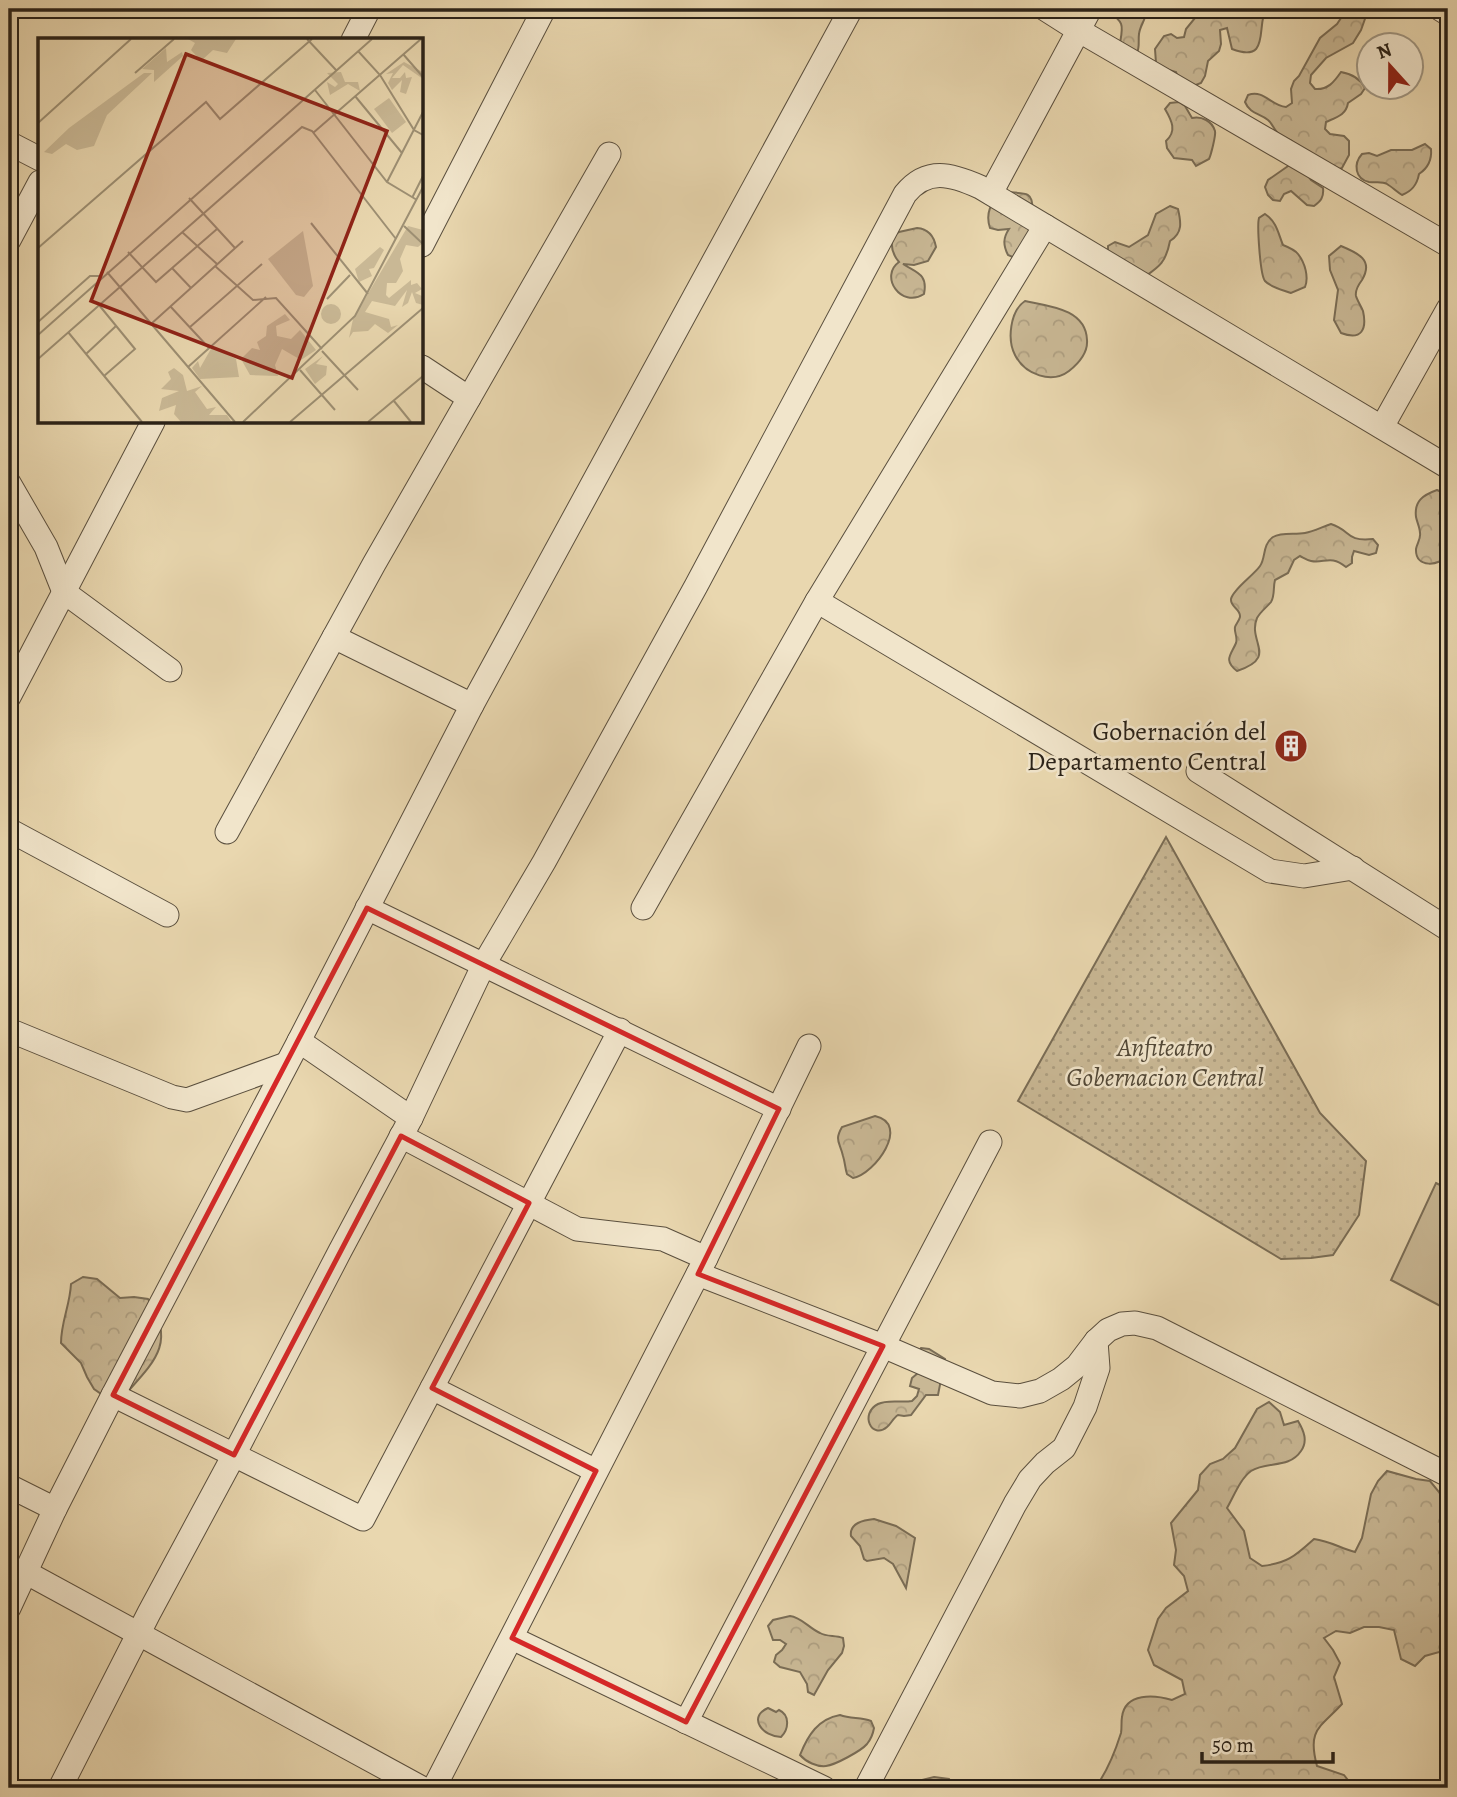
<svg xmlns="http://www.w3.org/2000/svg" width="1457" height="1797" font-family="Alegreya,serif">
<defs>
<pattern id="grass-dots" width="8" height="8" patternUnits="userSpaceOnUse" patternTransform="scale(1.75)"><rect width="8" height="8" fill="#c9b895"/><path d="M2 2h.1M6 6h.1" fill="none" stroke="#ad9e80" stroke-width="1.8" stroke-linecap="round"/></pattern>
<pattern id="forest-crowns" width="20" height="18" patternUnits="userSpaceOnUse" patternTransform="scale(1.75)"><rect width="20" height="18" fill="#c9b895"/><path d="M2 6a3 3 0 1 1 6 0M12 15a3 3 0 1 1 6 0" fill="none" stroke="#ad9e80"/></pattern>
</defs>
<rect width="100%" height="100%" fill="#e9d7af"/>
<filter id="stains"><feTurbulence type="fractalNoise" baseFrequency=".00286" numOctaves="4"/><feColorMatrix values="0 0 0 0 .2 0 0 0 0 .09 0 0 0 0 .02 0 0 0 .5 -.17"/></filter>
<radialGradient id="worn" r=".72"><stop offset=".6" stop-color="#630" stop-opacity="0"/><stop offset="1" stop-color="#630" stop-opacity=".3"/></radialGradient>
<!-- grass -->
<polygon fill="url(#grass-dots)" stroke="#7a6d56" stroke-width="2" points="1166,837 1320,1113 1366,1161 1359,1215 1333,1255 1311,1258 1281,1259 1018,1101"/>
<!-- forest -->
<g fill="url(#forest-crowns)" stroke="#7a6d56" stroke-width="2">
<path d="M1107 9H1147C1146 20 1140 25 1139 34 1138 41 1140 46 1137 53L1119 49C1123 24 1126 25 1107 9Z"/>
<path d="M1198 9H1266C1256 26 1271 64 1232 49L1227 28 1220 30 1221 44 1219 51 1208 61 1205 76 1201 83 1188 88 1181 86 1176 72 1162 68 1156 63 1155 49 1164 36 1171 34 1177 38 1184 37 1186 29 1195 18Z"/>
<path d="M1340 9H1361L1366 16 1361 30 1353 43 1326 58 1311 75 1310 83 1315 89C1328 90 1334 82 1341 72 1352 74 1360 78 1365 88L1361 94 1348 103C1346 115 1337 117 1326 122L1325 129 1330 134 1344 136 1349 141V155L1342 168 1334 171 1307 174 1311 180 1323 188C1324 197 1321 201 1314 206L1307 205 1291 191 1284 194 1280 201 1273 200 1268 195 1265 187 1268 180 1291 164 1295 144C1290 138 1285 139 1280 135 1274 131 1273 124 1268 120 1259 113 1250 114 1245 102L1248 95C1264 89 1271 106 1286 107L1292 103 1291 89 1294 81 1299 76 1320 38 1337 24 1341 18Z"/>
<path d="M1179 102 1185 106 1192 118C1202 116 1212 121 1215 131 1216 135 1211 155 1209 159L1196 166 1192 160 1174 158 1167 148 1166 141C1177 131 1172 121 1165 109L1170 103Z"/>
<path d="M1425 144 1431 149C1432 160 1428 168 1419 174 1417 185 1412 191 1402 195 1397 192 1392 187 1387 184 1382 181 1376 183 1369 182 1355 179 1353 164 1362 154L1369 153 1377 156 1391 150H1412Z"/>
<path d="M1000 192C1039 193 1029 192 1035 226L1015 258 1008 255C1003 245 1003 238 1009 229L998 230 990 228C985 213 991 204 1000 192Z"/>
<path d="M1170 206 1178 209C1181 222 1183 233 1170 241 1165 267 1156 268 1136 283L1108 254V246L1115 242 1129 247 1148 235 1156 214Z"/>
<path d="M1265 214C1277 222 1278 233 1283 245 1288 247 1295 250 1298 254 1305 263 1309 277 1305 287L1291 293C1283 290 1270 287 1265 281 1260 275 1257 225 1259 218Z"/>
<path d="M917 228C929 229 934 236 936 247L928 261 914 265 903 264C917 273 928 274 924 294 901 309 879 276 899 262 893 255 890 246 893 236L899 232Z"/>
<path d="M1341 246C1358 253 1374 260 1362 280 1359 284 1355 291 1356 296 1357 300 1361 306 1363 311 1367 329 1362 341 1341 333L1334 320 1338 290 1330 270 1329 256Z"/>
<path d="M1025 301C1049 306 1086 309 1087 340 1088 352 1079 363 1069 371 1052 384 1025 375 1015 355 1007 340 1010 311 1025 301Z"/>
<path d="M1437 490 1448 495V555C1440 566 1415 569 1416 549 1417 543 1421 539 1420 533 1420 528 1417 522 1416 517 1414 501 1423 495 1437 490Z"/>
<path d="M1331 524C1351 530 1345 542 1373 539L1378 545 1376 553 1369 555 1354 551 1352 557V563L1346 567C1330 554 1324 564 1311 561 1307 560 1304 558 1300 556L1294 560 1288 573 1275 580C1273 587 1275 596 1271 602 1267 607 1261 611 1257 618 1247 642 1279 657 1237 671 1223 660 1231 655 1236 643 1238 637 1234 633 1235 627 1236 624 1239 621 1240 617 1241 609 1230 607 1231 599 1233 589 1254 575 1260 566 1266 558 1262 545 1273 537 1282 532 1295 535 1305 533 1314 531 1322 527 1331 524Z"/>
<path d="M875 1116C911 1124 875 1174 853 1178L847 1174C845 1168 845 1162 843 1156 840 1142 834 1141 842 1127Z"/>
<path d="M83 1277 97 1279 120 1298 134 1297 148 1299C178 1344 152 1364 122 1398H107L94 1389 87 1377 81 1363 61 1343C61 1322 70 1305 71 1284Z"/>
<path d="M921 1348 929 1349 945 1359 938 1395H926L911 1415 904 1416 898 1415C893 1418 891 1424 887 1427 872 1440 859 1414 878 1404 888 1399 901 1403 912 1401L917 1396 919 1389 910 1386 912 1378 918 1373 919 1351Z"/>
<path d="M1269 1402 1280 1412 1284 1425 1298 1421C1304 1431 1308 1441 1301 1451 1289 1469 1267 1461 1251 1471 1240 1479 1234 1496 1227 1508L1244 1531 1250 1558 1262 1566C1288 1563 1295 1556 1314 1539 1330 1541 1340 1548 1355 1552L1362 1538 1371 1494 1378 1481 1387 1471 1416 1479 1430 1481 1439 1492 1448 1508V1657L1439 1652 1425 1656 1415 1666 1401 1659 1394 1630 1379 1627H1364L1350 1633 1336 1631 1324 1638 1333 1650 1340 1663 1334 1677 1342 1704C1320 1728 1307 1729 1317 1766L1344 1775 1354 1788H1095C1107 1772 1115 1752 1121 1733 1122 1727 1121 1722 1122 1717 1125 1692 1155 1695 1172 1700L1185 1694 1182 1680 1154 1665 1148 1650 1158 1619 1166 1608 1188 1591 1184 1576 1174 1565 1176 1550 1171 1523 1198 1490 1200 1475 1210 1464 1223 1459 1235 1448 1257 1409Z"/>
<path d="M874 1519 896 1526 915 1538 906 1588 893 1564 884 1558 867 1561 864 1559 860 1546 851 1536C849 1523 864 1520 874 1519Z"/>
<path d="M790 1616C801 1617 809 1628 820 1633 827 1637 835 1635 843 1638L844 1646 842 1653 828 1670 814 1695 808 1692 807 1684 800 1672 780 1667 774 1662 776 1655 782 1650 786 1644 780 1640H773L768 1626 773 1620Z"/>
<path d="M768 1708 776 1712 779 1710C790 1715 789 1729 781 1737 763 1737 747 1717 768 1708Z"/>
<path d="M840 1715C851 1719 861 1717 871 1721L874 1728C873 1734 871 1739 867 1744 861 1751 835 1765 826 1766 817 1767 806 1762 800 1755 808 1735 818 1719 840 1715Z"/>
<polygon points="934,1777 949,1779 955,1788 907,1788 918,1781"/>
</g>
<!-- pitch -->
<polygon fill="#c9b895" stroke="#7a6d56" stroke-width="2" points="1436,1183 1448,1189 1448,1310 1391,1280"/>
<g fill="none" stroke-linecap="round" stroke-linejoin="round">
<defs>
<g id="minor">
<polyline points="1045,9 1078,30 1448,245"/>
<polyline points="1440,9 1448,14"/>
<polyline points="353,40 369,9"/>
<polyline points="9,143 40,159"/>
<polyline points="991,193 1090,9"/>
<polyline points="9,240 40,182"/>
<polyline points="422,245 544,9"/>
<polyline points="422,367 469,398"/>
<polyline points="1382,427 1448,309"/>
<polyline points="9,483 46,547 64,592 170,670"/>
<polyline points="817,601 1270,871 1304,876 1353,868"/>
<polyline points="334,637 472,705"/>
<polyline points="9,697 153,422"/>
<polyline points="1198,771 1448,929"/>
<polyline points="9,830 167,915"/>
<polyline points="227,832 374,564 609,154"/>
<polyline points="367,908 779,1109"/>
<polyline points="643,908 817,601 1045,226"/>
<polyline points="9,1030 172,1097 187,1100 286,1064"/>
<polyline points="299,1041 411,1118"/>
<polyline points="401,1136 577,1229 663,1239 706,1258"/>
<polyline points="698,1274 883,1346 992,1393 1020,1396 1040,1391 1061,1379 1077,1366 1096,1341 1108,1330 1122,1324 1135,1323 1157,1328 1448,1475"/>
<polyline points="432,1388 596,1471"/>
<polyline points="113,1395 363,1519 620,1030"/>
<polyline points="9,1486 55,1509"/>
<polyline points="27,1573 422,1788"/>
<polyline points="9,1608 55,1509 113,1395 299,1041 472,705 851,9"/>
<polyline points="512,1638 824,1788"/>
<polyline points="686,1722 990,1142"/>
<path d="M60 1788 149 1613 234 1455 340 1251 411 1118 484 964 544 862 696 586 905 194C927 167 951 174 980 187L1448 467"/>
<polyline points="434,1788 706,1258 809,1046"/>
<polyline points="866,1788 1015,1504 1030,1479 1045,1463 1064,1448 1085,1407 1098,1368 1096,1341"/>
</g>
</defs>
<!-- minor casing -->
<use href="#minor" stroke="#5a4f3e" stroke-width="25"/>
<!-- minor -->
<use href="#minor" stroke="#f1e5cb" stroke-width="23"/>
</g>
<!-- marked area -->
<path fill="none" stroke="#d62828" stroke-width="5" stroke-linejoin="round" d="M367 908 779 1109 698 1274 883 1346 686 1722 512 1638 596 1471 432 1388 529 1203 401 1136 234 1455 113 1395Z"/>
<!-- icons -->
<defs>
<symbol id="building-disc" viewBox="-11 -11 22 22"><circle r="9.5" fill="#8f2418" stroke="#f1e5cb"/><path d="M-4-6H4V6H1V3H-1V6H-4ZM-2.5-4.3h1.7v1.8h-1.7ZM.8-4.3h1.7v1.8H.8ZM-2.5-1h1.7V.8h-1.7ZM.8-1h1.7V.8H.8Z" fill="#fff"/></symbol>
</defs>
<g fill-rule="evenodd">
<use href="#building-disc" x="1272" y="727" width="38" height="38"/>
</g>
<g text-anchor="middle" dominant-baseline="central" stroke-width="5" stroke-linejoin="round" paint-order="stroke">
<!-- poi labels -->
<g font-size="26" fill="#2a2218" stroke="#f1e5cb" text-anchor="end">
<text x="1266" y="731">Gobernación del<tspan x="1266" dy="30">Departamento Central</tspan></text>
</g>
<!-- park labels -->
<g font-size="26" font-style="italic" fill="#524837" stroke="#f1e5cb">
<text x="1165" y="1047">Anfiteatro<tspan x="1165" dy="30">Gobernacion Central</tspan></text>
</g>
</g>
<!-- overview -->
<g transform="translate(38 38)">
<rect width="385" height="385" fill="#e9d7af"/>
<path d="M265 193 275 248 266 259 258 257 230 221Z" fill="#c9b895"/>
<path d="M150 1H198L189 15 175 12 163 23 153 12 157 5ZM128 10 129 24 144 14 145 18 116 44V32L104 31ZM366 24 385 34V41L365 27 354 40H362L367 34 368 40 374 39 368 56 362 54 364 42 354 52 350 45 355 35 348 36ZM303 34 307 44H320L322 53 310 46 292 57 289 44 297 49 300 46 289 35ZM106 35H114L69 77 56 108 39 112 28 106 14 116 6 114 31 90ZM370 188 385 192V205L380 209 368 207 362 221 365 233 358 245H349L348 257 351 260 373 242V247L379 245 384 251 377 255 384 258 385 267 378 265 374 254 370 265 364 269 369 252 357 268 334 263 327 274 351 281 353 289 360 287 350 295 337 286 330 293 315 294 311 300 315 281ZM342 209 346 212 336 230 331 231 334 238 321 244 317 231ZM247 276 252 282 238 288 239 298 253 301 262 292 278 312 263 322 244 311 237 327 240 338 212 337 203 321 214 310 222 312 219 304 228 298 229 288ZM174 309 198 321 201 339 162 341 154 330 160 323 162 330ZM285 318 278 326 289 328 288 337 277 346 267 331ZM136 330 145 337 149 353 164 348 157 354 169 371 178 369 171 377H189L193 383 143 384 136 376 138 367 121 373 124 360 141 353 123 351 133 341 130 334Z" fill="#c9b895"/>
<path d="M351 60 368 84 354 95 336 71ZM283 276a10 10 0 1 1 20 0a10 10 0 1 1-20 0Z" fill="#c9b895"/>
<path fill="none" stroke="#9d8f73" stroke-width="2" d="M269 1 298 32M320 13 342 37 376 92 385 97M365 16 385 39M97 35 136 1M277 52 349 144 379 162M317 58 364 115M0 85 93 1M275 95 383 1M349 144 385 74M151 160 197 210M374 160 385 138M273 185 330 256M366 188 385 206M144 194 179 226M0 210 168 64 182 81 274 1M90 214 118 244 179 191M177 228 215 262 238 260 284 311M134 230 153 250M69 234 197 384M289 261 312 237M61 267 97 311 66 338M132 268 171 310M0 284 52 238H63M113 286 205 203M152 289 224 226M30 294 104 384M0 297 334 1M284 313 320 352M48 316 78 288M0 321 264 89 274 93 358 201M150 329 228 259M262 332 297 372M356 363 373 384M205 384 317 278 385 149M252 384 385 270M330 384 385 338"/>
<path fill="#8f2418" fill-opacity="0.15" stroke="#8f2418" stroke-width="3.5" d="M148 16 349 93 254 340 53 263Z"/>
<rect width="385" height="385" fill="none" stroke="#2a2218" stroke-width="3.5"/>
</g>
<!-- margin -->
<rect width="1457" height="1797" fill="none" stroke="#e9d7af" stroke-width="35"/>
<rect x="10" y="10" width="1436" height="1776" fill="none" stroke="#2a2218" stroke-width="3.5"/>
<rect x="18" y="18" width="1422" height="1762" fill="none" stroke="#2a2218" stroke-width="2"/>
<!-- north arrow -->
<g transform="translate(1390 66) rotate(339)"><circle r="33" fill="#f1e5cb" stroke="#a19783" stroke-width="2"/>
<path d="M0-5L12 26L0 18L-12 26Z" fill="#8f2418"/>
<text y="-10" font-size="19" font-weight="bold" text-anchor="middle" fill="#2a2218">N</text>
</g>
<!-- scale -->
<path d="M1202 1752v10h131v-10" fill="none" stroke="#2a2218" stroke-width="3.5"/>
<text x="1212" y="1752" font-size="21" fill="#2a2218" stroke="#f1e5cb" stroke-width="5" paint-order="stroke">50 m</text>
<rect width="100%" height="100%" filter="url(#stains)"/>
<rect width="100%" height="100%" fill="url(#worn)"/>
</svg>
